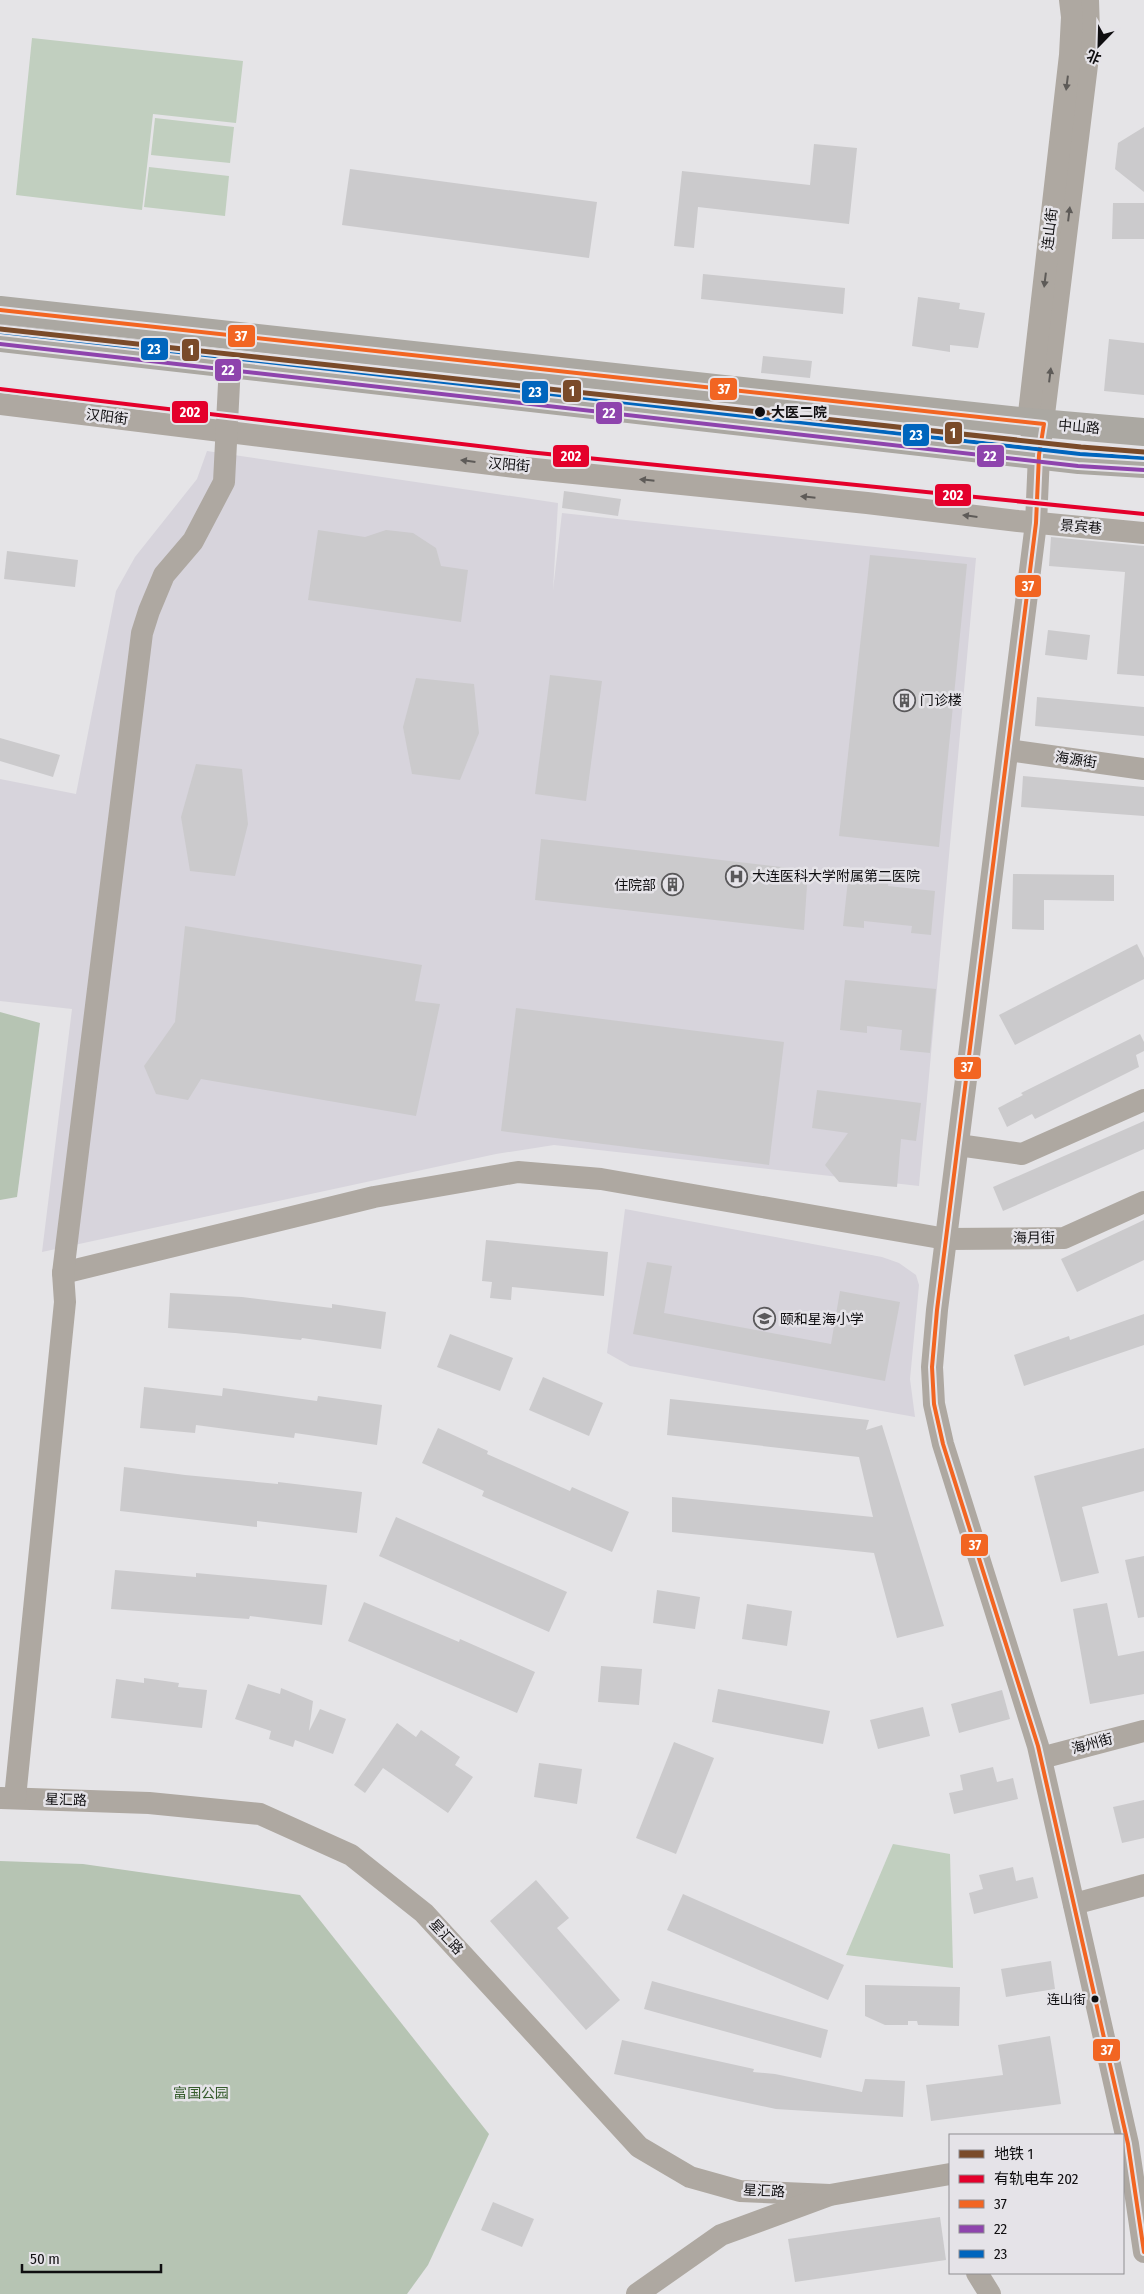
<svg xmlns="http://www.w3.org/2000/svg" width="1144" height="2294" font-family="'Fira Sans Condensed','Noto Sans SC',sans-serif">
<rect width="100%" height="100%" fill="#e5e4e7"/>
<!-- built -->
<g fill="#d7d4dc">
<polygon points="207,451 558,503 553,590 562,513 976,558 919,1186 554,1145 496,1154 42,1252 72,1009 0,1001 0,779 76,794 116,591 135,557 197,479"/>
<polygon points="625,1209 882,1257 899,1263 916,1275 919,1285 910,1379 915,1417 630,1366 607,1353"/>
</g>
<!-- green -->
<g fill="#c1cfbf">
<polygon points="32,38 243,61 236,123 153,114 142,210 16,195"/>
<polygon points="155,118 234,127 230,163 151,155"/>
<polygon points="149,167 229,176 225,216 144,207"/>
<polygon points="893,1844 950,1854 953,1968 846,1955"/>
</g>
<!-- forest -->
<g fill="#b6c4b3">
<polygon points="0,1012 40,1023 17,1197 0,1200"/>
<polygon points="0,1861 83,1864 300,1895 489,2134 428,2265 407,2294 0,2294"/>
</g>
<!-- building -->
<g fill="#cbcacc">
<polygon points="1144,127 1144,192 1115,169 1118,143"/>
<polygon points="814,144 857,148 849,224 698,207 694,248 674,246 682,171 810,185"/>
<polygon points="350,169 597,202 589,258 342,225"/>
<polygon points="1113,203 1144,203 1144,239 1112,239"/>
<polygon points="703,274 845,288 843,314 701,299"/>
<polygon points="918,297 960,303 959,309 985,313 978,348 950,345 950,352 912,346"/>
<polygon points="1109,339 1144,343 1144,395 1104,391"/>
<polygon points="763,356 812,361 810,378 761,373"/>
<polygon points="564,491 621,499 618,516 562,508"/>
<polygon points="318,530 365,537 386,530 413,533 436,548 441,566 468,570 461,622 308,600"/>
<polygon points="1051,537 1144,546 1144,676 1117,674 1125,572 1049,566"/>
<polygon points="7,551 78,560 75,587 4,579"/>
<polygon points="870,555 967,564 939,847 839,836"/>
<polygon points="1048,630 1090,635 1087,660 1045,655"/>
<polygon points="550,675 602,681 586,801 535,794"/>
<polygon points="416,678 474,684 479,733 460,780 412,774 403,727"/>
<polygon points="1037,697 1144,707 1144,736 1035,726"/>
<polygon points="0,738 60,755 53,777 0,761"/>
<polygon points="196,764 242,769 248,824 235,876 190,871 181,817"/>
<polygon points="1023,776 1144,787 1144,816 1021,807"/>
<polygon points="541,839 808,870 804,930 535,900"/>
<polygon points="869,872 889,874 888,886 935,891 931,935 911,933 912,926 864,921 864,928 843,926 848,880 868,882"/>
<polygon points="1013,874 1114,875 1114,901 1044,900 1044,930 1012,929"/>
<polygon points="185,926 422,965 415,1001 440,1004 416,1116 201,1079 188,1100 156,1094 144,1066 175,1022"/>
<polygon points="1137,944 1144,958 1144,979 1015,1045 999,1015"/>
<polygon points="845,980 936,989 930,1053 900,1050 902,1030 867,1026 867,1033 840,1030"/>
<polygon points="516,1008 784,1042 769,1165 501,1131"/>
<polygon points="1140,1034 1144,1042 1144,1051 1136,1055 1139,1067 1035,1119 1032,1114 1007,1127 998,1108 1023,1095 1021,1093"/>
<polygon points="817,1090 921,1103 916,1141 901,1139 897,1187 839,1182 825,1165 848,1133 812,1128"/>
<polygon points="1144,1121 1144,1149 1003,1211 993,1187"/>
<polygon points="1144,1220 1144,1260 1077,1292 1061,1259"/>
<polygon points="486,1240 608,1252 604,1296 512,1287 511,1300 490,1298 492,1282 482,1281"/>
<polygon points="647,1262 672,1266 664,1313 831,1344 840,1291 900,1302 885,1381 633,1334"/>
<polygon points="170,1293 242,1297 332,1308 332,1304 386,1312 381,1349 302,1338 301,1340 235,1333 168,1328"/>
<polygon points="1144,1314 1144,1345 1024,1386 1014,1355 1069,1336 1070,1340"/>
<polygon points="450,1334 513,1358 500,1391 437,1367"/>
<polygon points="543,1377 603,1403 589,1436 529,1410"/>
<polygon points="144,1387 222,1396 223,1388 317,1401 318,1396 382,1405 377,1445 295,1433 294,1438 196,1425 195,1433 140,1428"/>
<polygon points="670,1399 869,1420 866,1430 882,1425 944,1626 897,1638 874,1553 672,1532 672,1497 873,1517 859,1457 667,1435"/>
<polygon points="438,1428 488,1451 487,1454 570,1491 572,1487 629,1512 612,1552 482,1496 484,1491 422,1463"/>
<polygon points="1144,1448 1144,1491 1082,1507 1099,1573 1061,1582 1034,1476"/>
<polygon points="124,1467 185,1475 278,1484 278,1482 362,1492 357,1533 257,1521 257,1527 120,1511"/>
<polygon points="396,1517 567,1592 549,1632 379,1556"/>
<polygon points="1144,1556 1144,1617 1138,1618 1125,1560"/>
<polygon points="115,1570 196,1577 196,1573 327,1585 322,1625 250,1616 249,1619 111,1609"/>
<polygon points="657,1590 700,1597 695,1629 653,1623"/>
<polygon points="364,1602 459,1642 460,1639 535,1672 517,1713 348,1641"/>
<polygon points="1107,1603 1118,1656 1144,1651 1144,1694 1090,1704 1073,1609"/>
<polygon points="747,1604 792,1611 787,1646 742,1639"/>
<polygon points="601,1666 642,1669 639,1705 598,1702"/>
<polygon points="144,1678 179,1683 178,1687 207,1690 202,1728 111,1718 116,1679 144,1683"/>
<polygon points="248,1684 280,1694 281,1688 313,1701 309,1731 320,1709 346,1719 333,1754 295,1740 293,1747 269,1739 271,1731 235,1719"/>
<polygon points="718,1689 830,1711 823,1744 712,1722"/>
<polygon points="1002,1690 1010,1719 959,1733 951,1704"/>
<polygon points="923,1707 930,1736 878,1749 870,1720"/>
<polygon points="397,1723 416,1737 421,1730 460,1757 455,1765 473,1777 448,1813 383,1768 365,1793 354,1785"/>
<polygon points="674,1742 714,1758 676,1854 636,1838"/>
<polygon points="539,1763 582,1769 577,1804 534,1797"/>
<polygon points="993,1767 997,1782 1013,1778 1018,1799 954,1814 949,1793 963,1790 960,1775"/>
<polygon points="1144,1800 1144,1838 1122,1843 1113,1807"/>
<polygon points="1013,1867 1016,1881 1033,1877 1038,1898 974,1914 969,1893 983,1889 979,1875"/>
<polygon points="536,1880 569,1918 557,1928 620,2000 586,2030 490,1921"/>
<polygon points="683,1894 844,1965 828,2000 667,1930"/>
<polygon points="1051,1961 1055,1989 1006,1997 1001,1969"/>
<polygon points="652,1981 828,2030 821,2058 644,2009"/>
<polygon points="865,1985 960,1987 959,2026 918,2025 917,2021 908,2021 908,2025 885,2025 865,2016"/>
<polygon points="1050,2036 1061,2104 931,2121 926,2085 1003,2075 998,2045"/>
<polygon points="622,2040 754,2069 753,2072 775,2074 862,2092 865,2079 905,2081 903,2117 776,2109 614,2074"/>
<polygon points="493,2202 534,2219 522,2247 481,2230"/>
<polygon points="940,2217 946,2260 795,2282 788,2239"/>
</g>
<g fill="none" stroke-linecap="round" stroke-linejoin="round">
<!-- minor -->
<g stroke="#aea8a1" stroke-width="22">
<polyline points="1088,0 1089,32 1088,57 1039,455 1036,523 937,1310 932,1367 934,1404 943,1444 1038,1746 1128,2144 1144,2252"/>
<polyline points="0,404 515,467 867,503 1018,521 1144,533"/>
<polyline points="1033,438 1028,422 1070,55 1072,17 1070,0"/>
<polyline points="1008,750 1144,769"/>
<polyline points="958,1145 1022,1154 1144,1100"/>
<polyline points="63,1273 374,1197 518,1172 601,1179 946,1239 1064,1238 1144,1202"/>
<polyline points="1041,1758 1144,1731"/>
<polyline points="1,1798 149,1803 260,1814 351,1855 424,1913 639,2147 690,2177 740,2191 830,2195"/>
<polyline points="15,1798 65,1302 63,1273 142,633 149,611 164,575 193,541 224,482 230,364"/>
<polyline points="1074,1904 1144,1885"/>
<polyline points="977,2273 990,2294"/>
<polyline points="637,2294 721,2235 830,2195 950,2174"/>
</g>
<!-- highway -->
<g stroke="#aba8a2" stroke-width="28">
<polyline points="0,310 1028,422 1144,432"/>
<polyline points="0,338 1079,460 1144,464"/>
</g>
<defs>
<polyline id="bus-1" points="0,310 1044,424 1039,455 1036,523 937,1310 932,1367 934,1404 943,1444 1038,1746 1128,2144 1144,2252"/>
<polyline id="bus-2" points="0,344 1078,466 1144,470"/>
<polyline id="bus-3" points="1,332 1080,454 1144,458"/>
</defs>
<!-- bus-1 casing -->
<use href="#bus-1" stroke="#e5e3e8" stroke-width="8"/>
<!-- bus-2 casing -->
<use href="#bus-2" stroke="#e5e3e8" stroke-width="8"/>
<!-- bus-3 casing -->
<use href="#bus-3" stroke="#e5e3e8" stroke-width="8"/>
<!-- bus-1 -->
<use href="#bus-1" stroke="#f26522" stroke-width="4"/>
<!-- bus-2 -->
<use href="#bus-2" stroke="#8e44ad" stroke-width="4"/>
<!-- bus-3 -->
<use href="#bus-3" stroke="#0065bd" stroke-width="4"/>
<defs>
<polyline id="tram-1" points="0,389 528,452 1144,514"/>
</defs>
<!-- tram-1 casing -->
<use href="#tram-1" stroke="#e5e3e8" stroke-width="8"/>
<!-- tram-1 -->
<use href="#tram-1" stroke="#e4002b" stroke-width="4"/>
<defs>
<polyline id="metro-1" points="0,329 1081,447 1144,452"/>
</defs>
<!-- metro-1 casing -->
<use href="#metro-1" stroke="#e5e3e8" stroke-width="9"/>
<!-- metro-1 -->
<use href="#metro-1" stroke="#7a4b2a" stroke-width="5"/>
</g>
<!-- one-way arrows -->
<defs><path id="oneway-solid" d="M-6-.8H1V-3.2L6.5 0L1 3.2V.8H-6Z" transform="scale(1.25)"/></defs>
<g fill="#5e5b58">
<use href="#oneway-solid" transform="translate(1067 83) rotate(97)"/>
<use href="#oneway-solid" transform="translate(1069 214) rotate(-83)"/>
<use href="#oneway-solid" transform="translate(1045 280) rotate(97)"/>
<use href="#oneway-solid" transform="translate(1050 375) rotate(-83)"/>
<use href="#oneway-solid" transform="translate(468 461) rotate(-173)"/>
<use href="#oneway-solid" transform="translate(647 480) rotate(-174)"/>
<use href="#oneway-solid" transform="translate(808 497) rotate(-174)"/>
<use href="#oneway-solid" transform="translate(970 516) rotate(-173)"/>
</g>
<!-- icons -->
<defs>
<symbol id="building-ring" viewBox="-11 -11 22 22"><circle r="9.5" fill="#e5e3e8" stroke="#5a595b" stroke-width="1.5"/><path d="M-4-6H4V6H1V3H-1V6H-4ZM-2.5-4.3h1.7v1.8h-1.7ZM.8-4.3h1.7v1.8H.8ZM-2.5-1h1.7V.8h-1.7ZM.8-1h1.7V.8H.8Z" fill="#5a595b"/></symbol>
<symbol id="hospital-ring" viewBox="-11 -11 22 22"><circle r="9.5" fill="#e5e3e8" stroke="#5a595b" stroke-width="1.5"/><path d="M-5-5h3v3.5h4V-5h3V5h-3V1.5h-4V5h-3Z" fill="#5a595b"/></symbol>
<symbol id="school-ring" viewBox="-11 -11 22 22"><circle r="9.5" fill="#e5e3e8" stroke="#5a595b" stroke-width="1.5"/><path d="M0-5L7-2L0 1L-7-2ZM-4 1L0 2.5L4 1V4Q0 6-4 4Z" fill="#5a595b"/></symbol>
</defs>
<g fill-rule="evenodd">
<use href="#building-ring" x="892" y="688" width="25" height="25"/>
<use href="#hospital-ring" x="724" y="864" width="25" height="25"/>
<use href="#building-ring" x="660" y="872" width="25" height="25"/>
<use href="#school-ring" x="752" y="1306" width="25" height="25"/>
</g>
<!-- markers -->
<g fill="#0f0e10" stroke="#e5e3e8" stroke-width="2">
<circle cx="760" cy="412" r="6"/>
<circle cx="1095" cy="1999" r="4.5"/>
</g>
<g text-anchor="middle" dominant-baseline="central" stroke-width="5" stroke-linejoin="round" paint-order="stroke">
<!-- bus labels -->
<g font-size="13" fill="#0f0e10" stroke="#e5e3e8" text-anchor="end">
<text x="1086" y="1999">连山街</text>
</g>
<!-- street labels -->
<g font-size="14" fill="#0f0e10" stroke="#e5e3e8">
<text transform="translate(1050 229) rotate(-83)">连山街</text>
<text transform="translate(107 417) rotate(7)">汉阳街</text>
<text transform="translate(1079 427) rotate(5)">中山路</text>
<text transform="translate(509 465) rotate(5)">汉阳街</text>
<text transform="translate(1081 527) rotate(5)">景宾巷</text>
<text transform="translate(1076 760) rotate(8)">海源街</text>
<text transform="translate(1034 1238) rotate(-1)">海月街</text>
<text transform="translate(1092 1744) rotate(-15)">海州街</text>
<text transform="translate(66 1800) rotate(2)">星汇路</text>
<text transform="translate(446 1937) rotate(47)">星汇路</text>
<text transform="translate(764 2191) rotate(3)">星汇路</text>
</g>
<!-- stop labels -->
<g font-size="14" font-weight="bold" fill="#0f0e10" stroke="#e5e3e8" text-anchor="start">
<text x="771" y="412">大医二院</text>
</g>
<!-- poi labels -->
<g font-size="14" fill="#0f0e10" stroke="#e5e3e8" text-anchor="start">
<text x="920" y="700">门诊楼</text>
<text x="752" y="876">大连医科大学附属第二医院</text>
<text x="656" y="885" text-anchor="end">住院部</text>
<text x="780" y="1319">颐和星海小学</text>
</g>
<!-- park labels -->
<g font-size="14" fill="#365c2d" stroke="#e5e3e8">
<text x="201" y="2093">富国公园</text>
</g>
</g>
<g stroke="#e5e3e8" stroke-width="2">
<rect x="227" y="324" width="29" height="24" rx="5" fill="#f26522"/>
<rect x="140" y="337" width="29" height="24" rx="5" fill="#0065bd"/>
<rect x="181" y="338" width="19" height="24" rx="5" fill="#7a4b2a"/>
<rect x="214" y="358" width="28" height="24" rx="5" fill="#8e44ad"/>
<rect x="709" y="377" width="29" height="24" rx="5" fill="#f26522"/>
<rect x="562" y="379" width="20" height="24" rx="5" fill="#7a4b2a"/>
<rect x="521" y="380" width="28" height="24" rx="5" fill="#0065bd"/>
<rect x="171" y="400" width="38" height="24" rx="5" fill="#e4002b"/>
<rect x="595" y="401" width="28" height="24" rx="5" fill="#8e44ad"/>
<rect x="944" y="421" width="19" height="24" rx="5" fill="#7a4b2a"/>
<rect x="902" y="423" width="28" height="24" rx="5" fill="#0065bd"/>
<rect x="976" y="444" width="29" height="24" rx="5" fill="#8e44ad"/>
<rect x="552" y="444" width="38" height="24" rx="5" fill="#e4002b"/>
<rect x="934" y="483" width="38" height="24" rx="5" fill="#e4002b"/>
<rect x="1014" y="574" width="28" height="24" rx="5" fill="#f26522"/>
<rect x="953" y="1056" width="29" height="24" rx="5" fill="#f26522"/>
<rect x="960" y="1533" width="29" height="24" rx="5" fill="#f26522"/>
<rect x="1092" y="2038" width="29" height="24" rx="5" fill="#f26522"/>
</g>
<g font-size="14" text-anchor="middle" font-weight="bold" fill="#fff">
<text x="241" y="341">37</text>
<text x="154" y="354">23</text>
<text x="191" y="355">1</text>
<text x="228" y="375">22</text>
<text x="724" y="394">37</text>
<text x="572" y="396">1</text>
<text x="535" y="397">23</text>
<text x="190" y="417">202</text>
<text x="609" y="418">22</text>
<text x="953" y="438">1</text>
<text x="916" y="440">23</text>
<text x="990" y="461">22</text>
<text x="571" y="461">202</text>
<text x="953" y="500">202</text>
<text x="1028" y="591">37</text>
<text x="967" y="1072">37</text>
<text x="975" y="1550">37</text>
<text x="1107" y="2055">37</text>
</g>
<!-- legend -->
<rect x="949" y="2134" width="175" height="140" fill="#e5e3e8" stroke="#8f8e92"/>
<rect x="959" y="2150" width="25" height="8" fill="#7a4b2a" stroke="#8f8e92"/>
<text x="994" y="2159" font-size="15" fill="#0f0e10">地铁 1</text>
<rect x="959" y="2175" width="25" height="8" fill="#e4002b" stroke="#8f8e92"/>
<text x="994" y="2184" font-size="15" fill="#0f0e10">有轨电车 202</text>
<rect x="959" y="2200" width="25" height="8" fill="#f26522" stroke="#8f8e92"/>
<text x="994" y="2209" font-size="15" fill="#0f0e10">37</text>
<rect x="959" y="2225" width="25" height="8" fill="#8e44ad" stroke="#8f8e92"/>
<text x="994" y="2234" font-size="15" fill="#0f0e10">22</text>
<rect x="959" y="2250" width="25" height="8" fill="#0065bd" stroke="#8f8e92"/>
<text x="994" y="2259" font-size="15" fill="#0f0e10">23</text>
<!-- north arrow -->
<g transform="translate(1099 45) rotate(203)" stroke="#e5e3e8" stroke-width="4" paint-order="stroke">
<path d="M0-4L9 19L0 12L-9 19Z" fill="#0f0e10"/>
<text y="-8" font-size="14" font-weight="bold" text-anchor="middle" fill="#0f0e10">北</text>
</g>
<!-- scale -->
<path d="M22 2264v8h139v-8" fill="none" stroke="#0f0e10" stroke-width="2.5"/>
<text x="30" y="2264" font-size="15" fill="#0f0e10" stroke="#e5e3e8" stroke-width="4" paint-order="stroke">50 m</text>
</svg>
